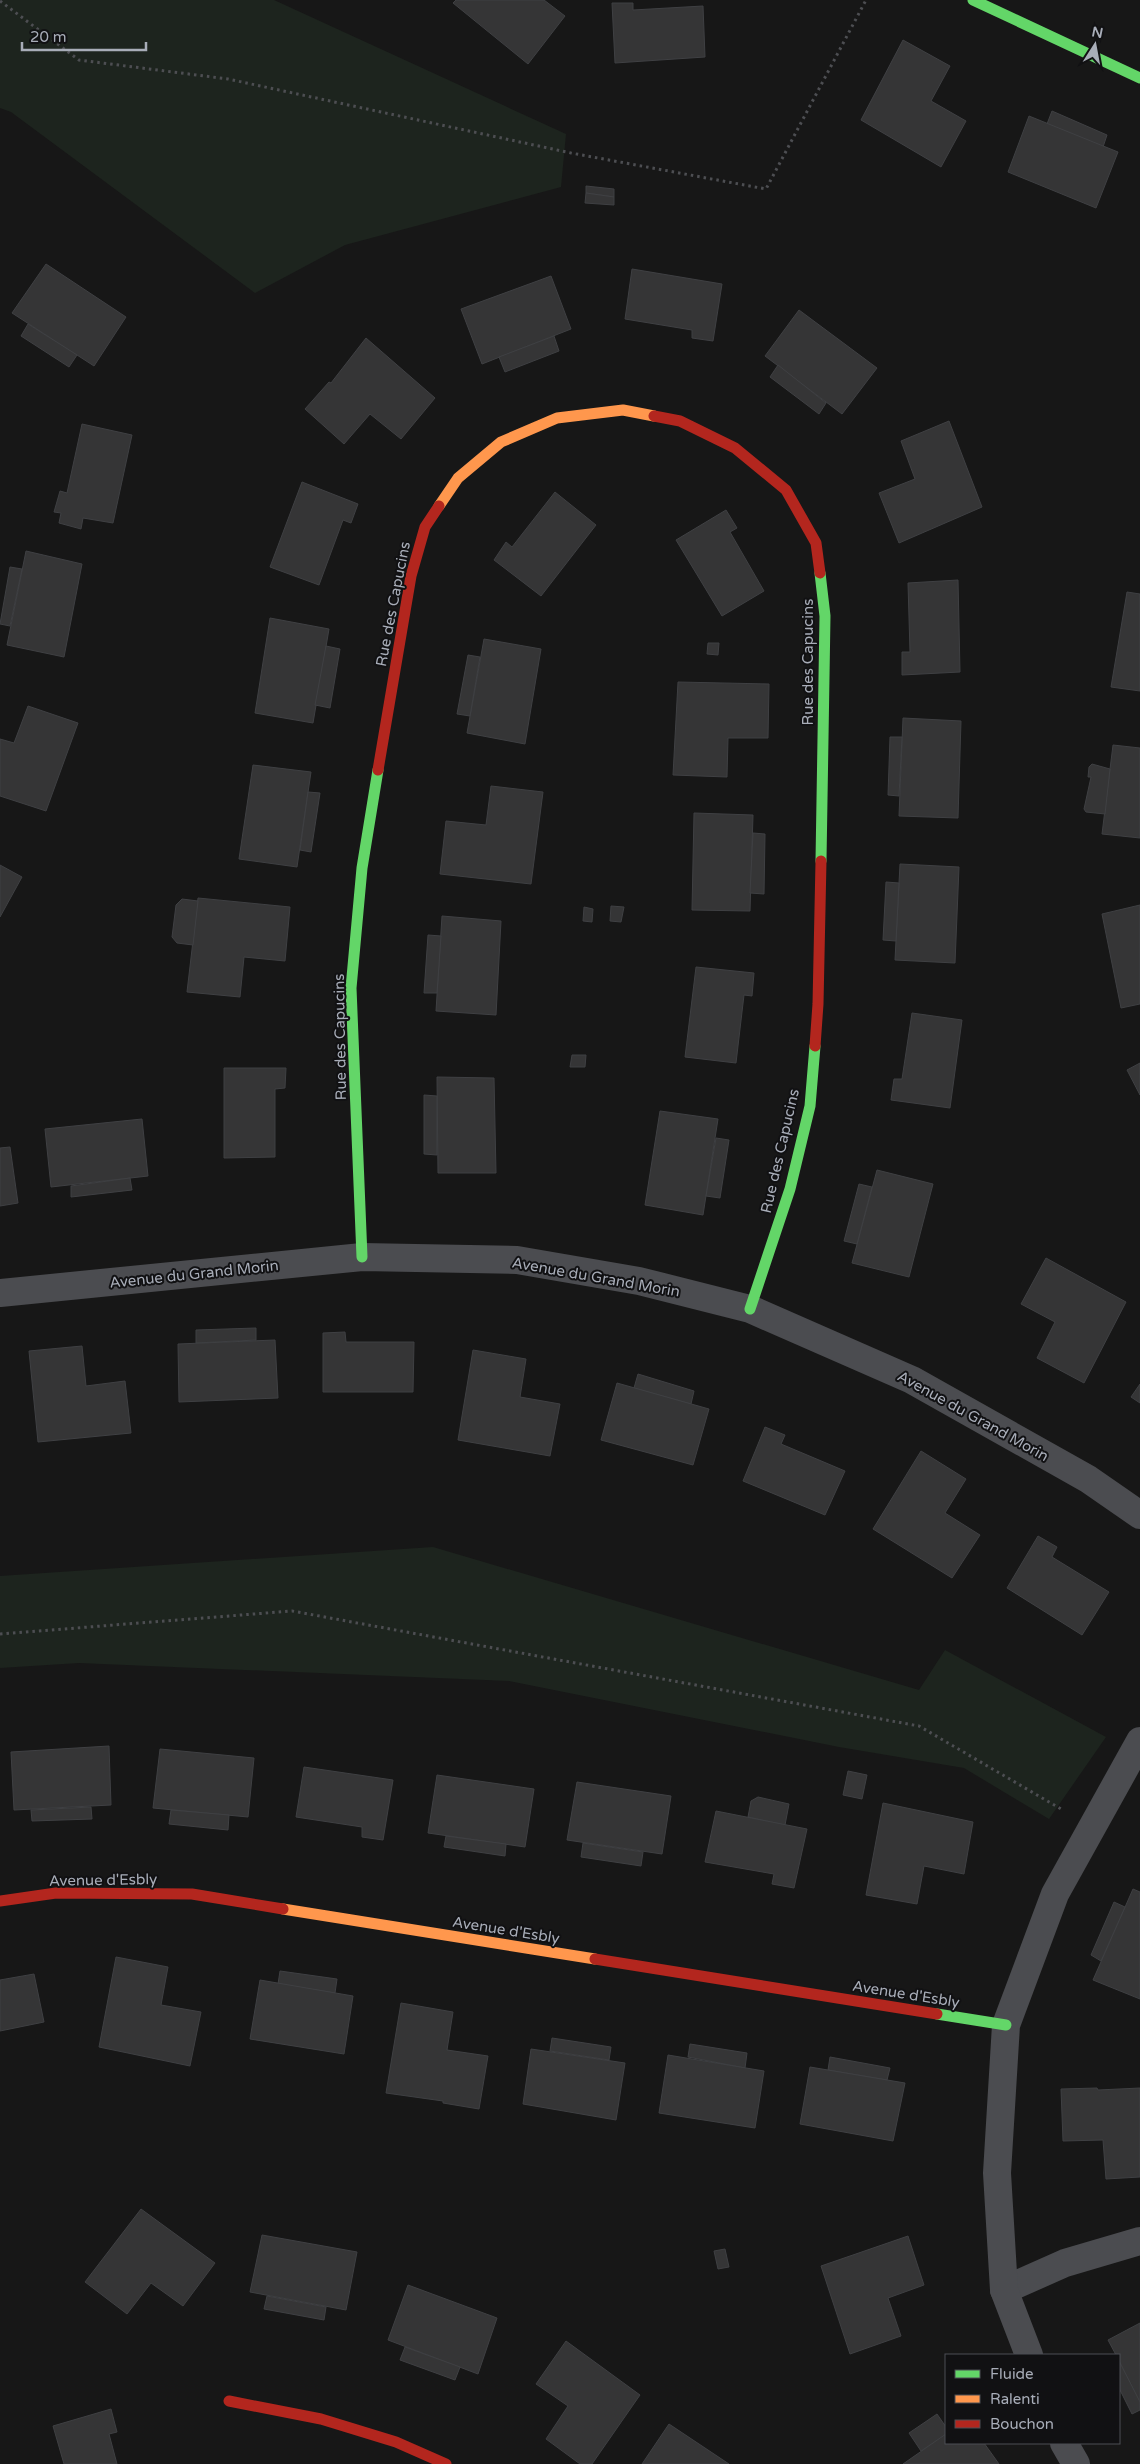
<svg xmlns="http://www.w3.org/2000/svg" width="1140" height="2464" font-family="'Varela Round',sans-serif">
<rect width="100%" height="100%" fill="#171717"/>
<!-- green -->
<g fill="#1d241e">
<polygon points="0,0 274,0 566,134 561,187 345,245 255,293 11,112 0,108"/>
<polygon points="433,1547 919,1690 945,1650 1106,1737 1049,1819 964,1768 839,1747 509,1681 79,1663 0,1668 0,1576"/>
</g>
<!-- building -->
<g fill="#353536" stroke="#3f4043">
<polygon points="456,0 544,0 565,16 528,64 453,3"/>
<polygon points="612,3 633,3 633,10 703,6 705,57 615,63"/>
<polygon points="903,40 950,66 931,101 966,121 941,167 861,120"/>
<polygon points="1052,111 1107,135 1103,147 1047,124"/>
<polygon points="1029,116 1118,152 1096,208 1008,172"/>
<polygon points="586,186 614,189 614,197 586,193"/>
<polygon points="586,193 614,197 614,205 585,203"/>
<polygon points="46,264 126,317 94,366 12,313"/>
<polygon points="632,269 722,284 713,341 692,338 692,330 625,319"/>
<polygon points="551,276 571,329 482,364 461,309"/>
<polygon points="799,310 877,368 842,414 765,356"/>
<polygon points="28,324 77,355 69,367 21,336"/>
<polygon points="554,336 559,351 505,372 499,357"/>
<polygon points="366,338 435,398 401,439 370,414 344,444 305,409 329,382 331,383"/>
<polygon points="778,365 826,403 819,414 770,377"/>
<polygon points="949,421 982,507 899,543 879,493 915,479 901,441"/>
<polygon points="82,424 132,435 113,523 83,518 81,529 59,523 61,513 54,512 60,491 67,493"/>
<polygon points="302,482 358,504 351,523 343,520 319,585 270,567"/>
<polygon points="555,492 596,525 541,596 494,560 506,542 512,547"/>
<polygon points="726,510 737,528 730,532 764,591 722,616 676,540"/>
<polygon points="26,551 82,564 64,657 7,645"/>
<polygon points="10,567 22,569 10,626 0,624"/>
<polygon points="958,580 960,672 902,675 902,652 910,652 908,583"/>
<polygon points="1127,592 1140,594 1140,691 1111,687"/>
<polygon points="270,618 329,629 313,723 255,713"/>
<polygon points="484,639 541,649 525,744 467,733"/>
<polygon points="708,643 719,643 718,655 707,654"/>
<polygon points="326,646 340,649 330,708 315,705"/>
<polygon points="468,655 480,657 470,716 457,714"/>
<polygon points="678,682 769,684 768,738 728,738 727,777 673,775"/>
<polygon points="28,706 78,723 46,811 0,796 0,739 14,743"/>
<polygon points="903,718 961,721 958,818 899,816"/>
<polygon points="890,737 902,737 899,796 888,795"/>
<polygon points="1113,745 1140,748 1140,838 1102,834"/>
<polygon points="1092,764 1110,769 1105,814 1086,812 1084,809 1091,777 1088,777 1089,767"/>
<polygon points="253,765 311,772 297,867 239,859"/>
<polygon points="491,786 543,792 531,884 440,874 446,821 486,825"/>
<polygon points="308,792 320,793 311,852 300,850"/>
<polygon points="694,813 753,815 750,911 692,910"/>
<polygon points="753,833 765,834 764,894 750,893"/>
<polygon points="900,864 959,867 955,963 895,960"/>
<polygon points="0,865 22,877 0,917"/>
<polygon points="886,882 899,883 896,941 883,940"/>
<polygon points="198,898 290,907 285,961 244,957 240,997 187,992"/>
<polygon points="182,899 198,901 193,945 177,943 172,937 176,905"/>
<polygon points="1140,905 1140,1004 1121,1008 1102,914"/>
<polygon points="611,906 624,907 621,922 610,921"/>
<polygon points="584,907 593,909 592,922 583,921"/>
<polygon points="442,916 501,921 496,1015 436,1011"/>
<polygon points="428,935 441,936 437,993 424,993"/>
<polygon points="696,967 754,973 752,996 744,995 736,1063 685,1057"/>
<polygon points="912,1013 962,1020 950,1108 891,1100 894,1079 902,1079"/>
<polygon points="572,1055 586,1055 585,1067 570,1067"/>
<polygon points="1140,1063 1140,1095 1127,1070"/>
<polygon points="224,1068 286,1068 285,1088 275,1089 275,1157 224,1158"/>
<polygon points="437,1077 494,1078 496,1173 438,1173"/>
<polygon points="424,1095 437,1096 437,1155 424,1154"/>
<polygon points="660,1111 718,1119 703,1215 645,1205"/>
<polygon points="142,1119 148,1176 51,1187 45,1129"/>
<polygon points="716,1138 729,1140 720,1198 706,1196"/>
<polygon points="10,1147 18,1203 0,1206 0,1148"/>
<polygon points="877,1170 933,1184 909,1277 852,1263"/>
<polygon points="130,1178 132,1190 71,1197 71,1186"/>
<polygon points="859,1184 872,1187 857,1244 844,1241"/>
<polygon points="1046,1258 1126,1302 1084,1383 1037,1358 1055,1322 1021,1304"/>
<polygon points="256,1328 256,1340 196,1343 196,1330"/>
<polygon points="345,1332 346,1342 414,1342 413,1392 323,1392 323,1333"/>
<polygon points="275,1340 278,1398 179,1402 178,1344"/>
<polygon points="82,1346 86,1386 125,1381 131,1433 38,1442 29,1351"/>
<polygon points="473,1350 526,1359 520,1397 560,1404 550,1456 458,1440"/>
<polygon points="638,1374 694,1391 691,1404 634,1388"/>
<polygon points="617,1383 709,1409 693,1465 601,1440"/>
<polygon points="1140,1384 1140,1403 1131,1397"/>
<polygon points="765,1427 785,1435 781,1444 845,1471 825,1515 743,1481"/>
<polygon points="921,1451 966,1479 945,1513 980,1535 952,1578 873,1529"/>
<polygon points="1038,1536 1057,1547 1052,1557 1109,1592 1082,1635 1007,1588"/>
<polygon points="109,1746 111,1805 14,1810 11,1752"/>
<polygon points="160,1749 254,1758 248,1817 153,1808"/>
<polygon points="304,1767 393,1780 383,1840 362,1837 362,1827 296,1817"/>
<polygon points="848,1771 867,1775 862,1799 843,1795"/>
<polygon points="437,1775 534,1789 525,1847 428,1833"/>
<polygon points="577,1782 671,1796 662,1854 567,1840"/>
<polygon points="758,1797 789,1804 785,1825 748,1817 751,1801"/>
<polygon points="883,1803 973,1822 964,1874 924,1866 917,1904 866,1895"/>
<polygon points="91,1807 92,1819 32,1821 31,1810"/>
<polygon points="171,1810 229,1815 228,1830 169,1824"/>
<polygon points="716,1811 807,1829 794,1888 772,1884 774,1874 705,1862"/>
<polygon points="446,1836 506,1844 505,1856 444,1847"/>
<polygon points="583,1843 643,1852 641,1866 581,1857"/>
<polygon points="1133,1889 1140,1892 1140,1999 1093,1980"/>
<polygon points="1114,1902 1125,1907 1101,1961 1091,1955"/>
<polygon points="116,1957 168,1967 161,2005 201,2012 190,2066 99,2047"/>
<polygon points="280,1971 337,1979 335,1993 278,1984"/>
<polygon points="34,1974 44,2022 0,2031 0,1980"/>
<polygon points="260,1980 353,1996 344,2054 250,2039"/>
<polygon points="401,2003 453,2012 447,2050 488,2056 479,2109 443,2103 443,2101 386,2093"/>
<polygon points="552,2038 611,2047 609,2060 550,2051"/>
<polygon points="690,2044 747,2053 745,2068 688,2057"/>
<polygon points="531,2049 625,2063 616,2120 523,2104"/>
<polygon points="668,2055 764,2071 755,2128 659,2113"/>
<polygon points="830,2057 890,2068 887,2080 828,2070"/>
<polygon points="810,2067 905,2083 893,2141 800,2124"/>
<polygon points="1097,2088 1098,2090 1140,2088 1140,2177 1106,2179 1103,2140 1063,2141 1061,2089"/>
<polygon points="141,2209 215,2263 183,2306 151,2283 127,2314 85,2282"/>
<polygon points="262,2235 357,2252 346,2310 250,2292"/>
<polygon points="908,2236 924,2285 888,2298 901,2336 850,2354 821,2266"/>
<polygon points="725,2249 729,2267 718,2269 714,2251"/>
<polygon points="408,2285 497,2318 478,2374 388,2340"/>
<polygon points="267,2296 326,2307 324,2320 264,2309"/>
<polygon points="1140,2323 1140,2402 1119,2361 1119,2355 1116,2355 1108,2340"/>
<polygon points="566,2341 640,2395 592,2464 580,2464 546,2439 568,2406 536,2384"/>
<polygon points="405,2347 460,2367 455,2380 400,2360"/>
<polygon points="1119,2361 1140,2402 1140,2410 1132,2414 1119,2388"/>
<polygon points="111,2409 117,2432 109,2434 117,2464 64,2464 53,2426"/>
<polygon points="937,2414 946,2427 946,2434 921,2451 909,2433"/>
<polygon points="669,2424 729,2464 642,2464"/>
<polygon points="946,2434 946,2443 984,2443 999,2464 903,2464"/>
</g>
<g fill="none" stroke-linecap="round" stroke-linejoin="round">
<!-- path -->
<g stroke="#4d4e52" stroke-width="3" stroke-dasharray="2.5 4" stroke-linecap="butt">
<polyline points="0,1 79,60 228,79 571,153 766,189 866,0"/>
<polyline points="0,1634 292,1611 919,1726 1061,1809"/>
</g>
<!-- street -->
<g stroke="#4b4c50" stroke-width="28">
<polyline points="0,1293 362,1257 517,1260 639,1281 750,1309 912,1380 1088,1479 1140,1515"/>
<polyline points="1004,2290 1065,2263 1140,2241"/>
<polyline points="1029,2355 1004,2290 997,2173 1006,2025 1055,1894 1140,1741"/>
<polyline points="1064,2443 1076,2464"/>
</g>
<!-- fast -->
<g stroke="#63d668" stroke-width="11">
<polyline points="973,0 1140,78"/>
<polyline points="820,573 825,616 821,861"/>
<polyline points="362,1257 351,988 362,868 378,770"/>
<polyline points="750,1309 790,1189 810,1106 815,1046"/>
<polyline points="937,2014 1006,2025"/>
</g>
<!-- slow -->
<g stroke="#ff974d" stroke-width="11">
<polyline points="439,506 458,478 501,442 557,418 623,410 654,416"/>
<polyline points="283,1909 595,1959"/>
</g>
<!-- jam -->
<g stroke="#b3261e" stroke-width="11">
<polyline points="654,416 680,421 735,448 786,490 816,543 820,573"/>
<polyline points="378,770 411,576 425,527 439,506"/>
<polyline points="815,1046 818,1004 821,861"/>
<polyline points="0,1901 56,1893 192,1894 283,1909"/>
<polyline points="595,1959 937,2014"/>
<polyline points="229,2401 321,2419 396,2442 446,2464"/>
</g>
</g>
<g text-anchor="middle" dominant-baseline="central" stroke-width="4" stroke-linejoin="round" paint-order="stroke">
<!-- street labels -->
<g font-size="15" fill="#a8adb8" stroke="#111113">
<text transform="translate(393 604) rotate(-79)">Rue des Capucins</text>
<text transform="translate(808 662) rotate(-90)">Rue des Capucins</text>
<text transform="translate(340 1037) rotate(-91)">Rue des Capucins</text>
<text transform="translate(780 1151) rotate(-77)">Rue des Capucins</text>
<text transform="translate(194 1274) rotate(-6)">Avenue du Grand Morin</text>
<text transform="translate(596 1277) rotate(10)">Avenue du Grand Morin</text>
<text transform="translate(973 1416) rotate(29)">Avenue du Grand Morin</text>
<text transform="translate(103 1880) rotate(-1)">Avenue d'Esbly</text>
<text transform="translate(506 1930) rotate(9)">Avenue d'Esbly</text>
<text transform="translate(906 1994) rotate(9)">Avenue d'Esbly</text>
</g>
</g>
<!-- legend -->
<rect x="945" y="2354" width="175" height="90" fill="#111113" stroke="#4d4f55"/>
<rect x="955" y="2370" width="25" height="8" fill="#63d668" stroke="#4d4f55"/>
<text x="990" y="2379" font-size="15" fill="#a8adb8">Fluide</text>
<rect x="955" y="2395" width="25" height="8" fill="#ff974d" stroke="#4d4f55"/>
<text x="990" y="2404" font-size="15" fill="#a8adb8">Ralenti</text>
<rect x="955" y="2420" width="25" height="8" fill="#b3261e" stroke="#4d4f55"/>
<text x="990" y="2429" font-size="15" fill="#a8adb8">Bouchon</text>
<!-- north arrow -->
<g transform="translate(1095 45) rotate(11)" stroke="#111113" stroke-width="4" paint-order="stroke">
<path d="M0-4L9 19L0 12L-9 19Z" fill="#a8adb8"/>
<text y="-8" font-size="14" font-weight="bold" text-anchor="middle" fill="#a8adb8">N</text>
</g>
<!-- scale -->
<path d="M22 42v8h124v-8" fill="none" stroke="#a8adb8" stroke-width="2.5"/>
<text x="30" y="42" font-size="15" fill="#a8adb8" stroke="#111113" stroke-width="4" paint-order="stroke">20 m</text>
</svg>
